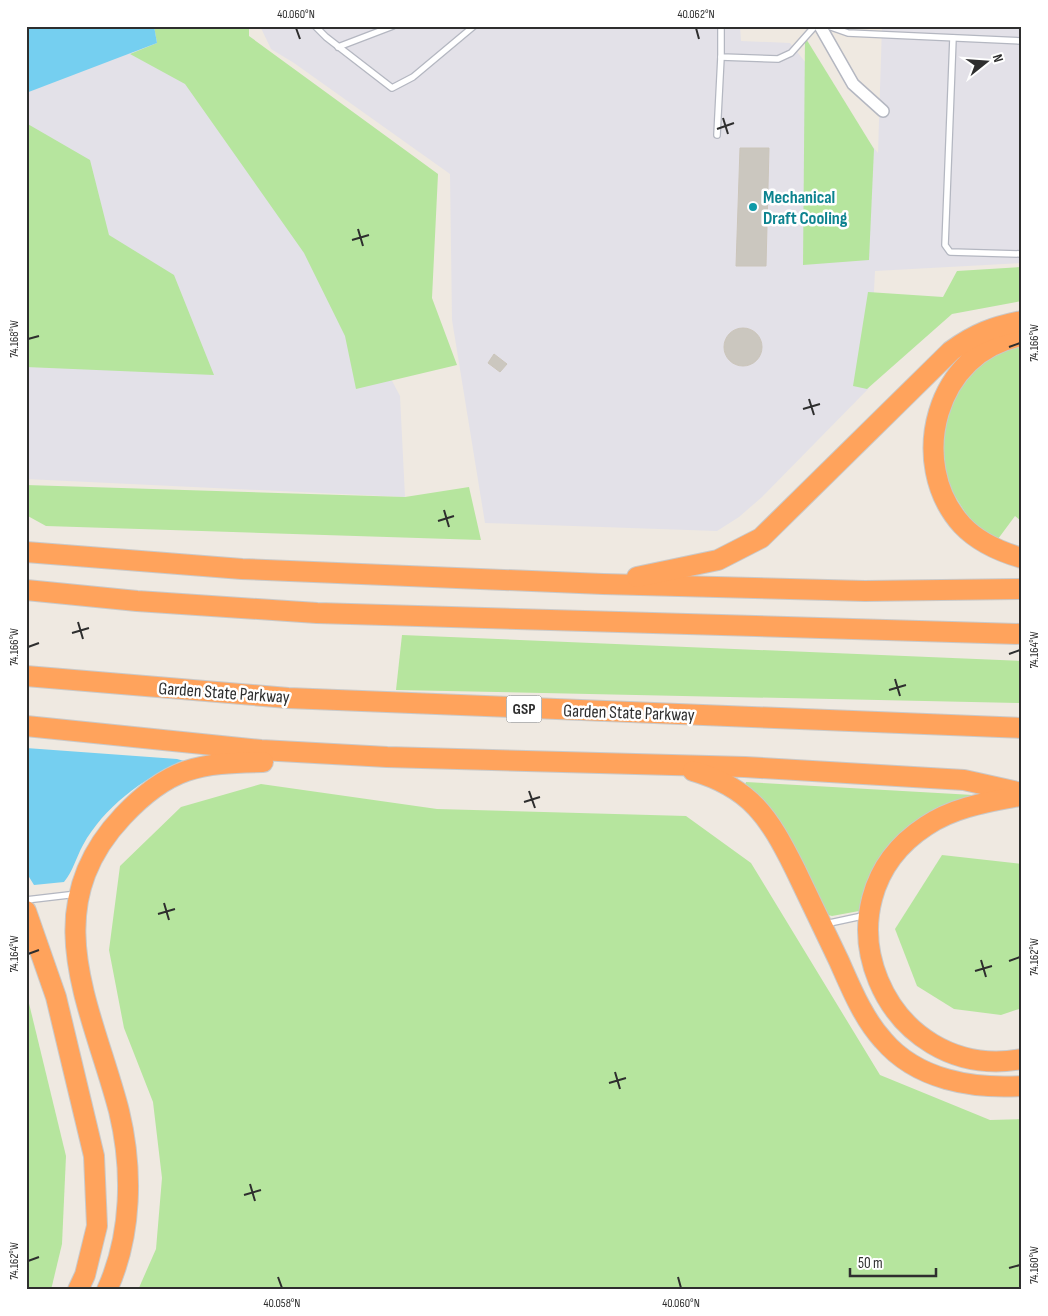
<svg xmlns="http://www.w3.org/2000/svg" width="1048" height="1316" font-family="'Sofia Sans Condensed',sans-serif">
<rect width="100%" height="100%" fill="#efe9e1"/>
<!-- industrial -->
<g fill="#e3e1e8">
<polygon points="26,26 178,26 339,280 400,396 405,497 26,479"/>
<polygon points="260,26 740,26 741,41 790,43 878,153 882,26 992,26 1022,28 1022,263 875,271 869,388 762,497 739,517 717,531 485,523 452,320 450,174 294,63 271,49"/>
</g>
<!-- green -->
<g fill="#b6e59e">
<polygon points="154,26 249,26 249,36 438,174 432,298 457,365 356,389 345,336 304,253 185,84 130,54 157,43"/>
<polygon points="805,37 874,149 869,260 803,265"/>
<polygon points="26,123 90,160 109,235 174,275 214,375 26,367"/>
<polygon points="1022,267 1022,301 952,314 867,389 853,386 868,292 943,297 957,271"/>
<polygon points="1022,344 1022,522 1015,516 998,539 983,531 970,520 946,482 939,434 966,375 1000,351"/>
<polygon points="26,485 405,497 469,487 481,540 46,526 26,515"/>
<polygon points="402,635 1022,661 1022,703 396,690"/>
<path d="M746 782 973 795V798C958 804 941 809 926 816 888 835 872 873 859 911L832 916 828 915C806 874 783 812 745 785Z"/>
<polygon points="261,784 437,809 686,816 751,863 880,1075 990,1120 1022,1119 1022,1290 138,1290 156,1249 162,1178 153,1102 124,1028 109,950 120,866 181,807"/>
<polygon points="942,855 1022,864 1022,1008 1001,1015 954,1009 917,986 895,929"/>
<polygon points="26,991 66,1156 62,1244 51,1290 26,1290"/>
</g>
<!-- water -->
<g fill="#75cff0">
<polygon points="26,26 154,26 157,43 26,93"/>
<path d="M26 748 177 759 184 761C144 777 104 807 83 845 76 858 73 871 64 882L34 885 26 872Z"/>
</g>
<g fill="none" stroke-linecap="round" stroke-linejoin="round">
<!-- stream -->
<polyline stroke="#75cff0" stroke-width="4" points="26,1286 28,1290"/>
</g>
<!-- building -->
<g fill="#cbc7bf" stroke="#cbc5ba">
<polygon points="740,148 769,148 766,266 736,266"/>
<circle cx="743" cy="347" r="19"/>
<polygon points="494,354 507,364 500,372 488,363"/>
</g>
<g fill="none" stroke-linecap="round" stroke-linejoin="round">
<defs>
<g id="lane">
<polyline points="315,26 326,37 392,88 413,77 474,26"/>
<polyline points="721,26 721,57 778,59 791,53 815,26"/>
<polyline points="828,26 848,33 1022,41"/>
<polyline points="953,38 945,245 950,252 1022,254"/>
<polyline points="338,47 393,26"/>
<polyline points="717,135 721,57"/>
<polyline points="26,900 77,894"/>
<polyline points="825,924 867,915"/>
</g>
<polyline id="street" points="820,26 853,84 883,111"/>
<g id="highway">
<path d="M1022 336C936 350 906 463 962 525 977 541 1001 552 1022 558"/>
<polyline points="26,552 242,569 603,584 865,591 1022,589"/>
<path d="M637 577 718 560 761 538 951 351C976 333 993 327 1022 321"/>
<polyline points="26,590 137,601 317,613 1022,634"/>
<polyline points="26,676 288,698 1022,728"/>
<polyline points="26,726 261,750 387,757 745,767 964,780 1022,793"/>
<path d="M693 771C751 788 769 817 795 869 810 900 824 930 839 961 851 988 863 1018 883 1040 917 1080 972 1089 1022 1086"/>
<path d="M1020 796C988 802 954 807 926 826 809 902 884 1084 1022 1059"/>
<polyline points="26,911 56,997 94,1156 97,1226 85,1275 78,1290"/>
<path d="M107 1290C132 1235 133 1169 119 1111 92 1007 34 910 123 816 169 767 199 763 263 762"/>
</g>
</defs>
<!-- lane casing -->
<use href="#lane" stroke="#b4b7c1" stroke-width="8"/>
<!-- street casing -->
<use href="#street" stroke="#b4b7c1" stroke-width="14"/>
<!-- highway casing -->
<use href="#highway" stroke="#c9c9c9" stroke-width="22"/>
<!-- lane -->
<use href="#lane" stroke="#fff" stroke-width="5.5"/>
<!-- street -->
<use href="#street" stroke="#fff" stroke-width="11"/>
<!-- highway -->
<use href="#highway" stroke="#ffa35c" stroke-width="20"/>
</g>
<!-- ticks -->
<path fill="none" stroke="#2e2e2e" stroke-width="2" d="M296 28 300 39M696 28 699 39M723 118 728 134M717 129 734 123M358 229 363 246M352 240 369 235M28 339 39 336M1009 347 1020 343M809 399 814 415M803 409 820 404M444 510 449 527M438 521 454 516M78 622 83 639M72 633 89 628M28 647 39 643M1009 654 1020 650M895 679 900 696M889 690 906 685M529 791 535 808M524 802 540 797M164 903 169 920M158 914 175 909M28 954 39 950M981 960 986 977M1009 961 1020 957M975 971 992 966M615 1072 620 1089M609 1083 626 1078M250 1184 255 1201M244 1195 261 1190M28 1261 39 1257M1009 1268 1020 1265M278 1277 282 1288M678 1277 681 1288"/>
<!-- markers -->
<circle fill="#0f9aa8" stroke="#fff" stroke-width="2" cx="753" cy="207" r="5"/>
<g text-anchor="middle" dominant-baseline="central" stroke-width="5" stroke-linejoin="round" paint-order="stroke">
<!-- shield labels -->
<rect fill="#fff" stroke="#6d6d6d" stroke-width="1" x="506.5" y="695.5" width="35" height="27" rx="4"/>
<g font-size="16" font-weight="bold" fill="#2e2e2e">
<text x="524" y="709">GSP</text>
</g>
<!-- culture labels -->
<g font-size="18" font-weight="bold" fill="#0d838f" stroke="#fff" text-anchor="start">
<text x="763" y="197">Mechanical<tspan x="763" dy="21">Draft Cooling</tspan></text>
</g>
<!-- street labels -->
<g font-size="18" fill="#2e2e2e" stroke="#fff">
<text transform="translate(224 693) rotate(4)">Garden State Parkway</text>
<text transform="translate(629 713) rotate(2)">Garden State Parkway</text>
</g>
</g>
<!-- border -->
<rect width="1048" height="1316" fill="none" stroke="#ffffff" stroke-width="55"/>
<!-- north arrow -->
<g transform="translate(986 62) rotate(73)" stroke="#ffffff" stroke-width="4" paint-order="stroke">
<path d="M0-4L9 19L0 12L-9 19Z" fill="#2e2e2e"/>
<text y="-8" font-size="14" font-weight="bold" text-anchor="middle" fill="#2e2e2e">N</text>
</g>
<!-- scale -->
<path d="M850 1268v8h86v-8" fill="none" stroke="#2e2e2e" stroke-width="2.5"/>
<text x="858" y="1268" font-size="15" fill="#2e2e2e" stroke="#ffffff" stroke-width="4" paint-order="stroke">50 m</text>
<rect x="28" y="28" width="992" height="1260" fill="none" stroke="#2e2e2e" stroke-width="2"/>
<g font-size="12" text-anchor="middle" fill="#2e2e2e">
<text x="296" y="18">40.060°N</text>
<text x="696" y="18">40.062°N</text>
<text transform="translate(14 339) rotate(-90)" y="4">74.168°W</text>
<text transform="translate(1034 343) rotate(-90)" y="4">74.166°W</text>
<text transform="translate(14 647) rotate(-90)" y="4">74.166°W</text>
<text transform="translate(1034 650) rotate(-90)" y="4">74.164°W</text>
<text transform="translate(14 954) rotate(-90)" y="4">74.164°W</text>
<text transform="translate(1034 957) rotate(-90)" y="4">74.162°W</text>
<text transform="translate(14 1261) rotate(-90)" y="4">74.162°W</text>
<text transform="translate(1034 1265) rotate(-90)" y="4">74.160°W</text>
<text x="282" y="1307">40.058°N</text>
<text x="681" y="1307">40.060°N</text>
</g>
</svg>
